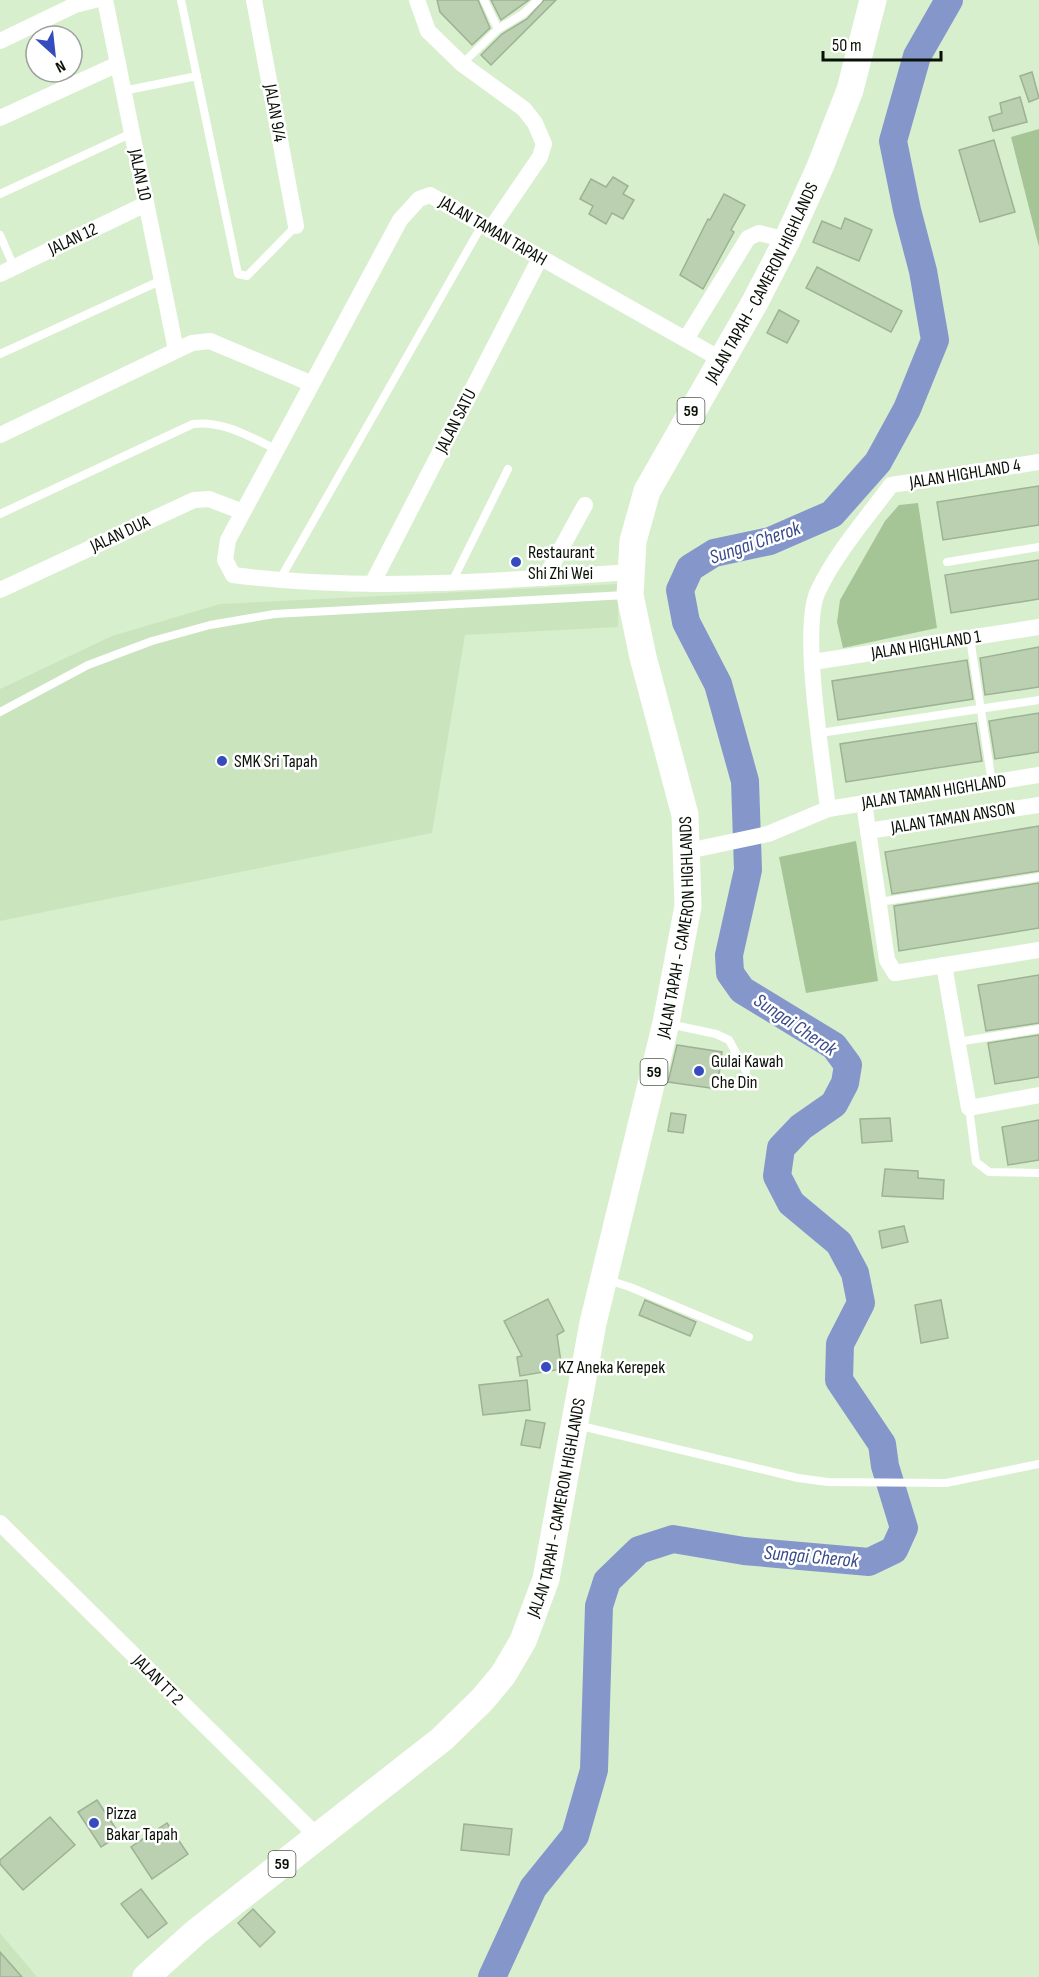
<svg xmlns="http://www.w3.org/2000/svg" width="1039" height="1977" font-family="'Sofia Sans Condensed',sans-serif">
<rect width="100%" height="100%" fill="#d8efce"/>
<!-- built -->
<g fill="#cae5be">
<polygon points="618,584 618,627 465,635 432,833 0,921 0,689 112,636 220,604"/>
<polygon points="0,1933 37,1977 0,1977"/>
</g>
<!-- green -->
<g fill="#a5c596">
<polygon points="1039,129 1039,247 1011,137"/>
<polygon points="918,503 937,628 843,648 837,622 840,600 885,521 899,505"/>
<polygon points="856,841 878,981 806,993 779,857"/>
</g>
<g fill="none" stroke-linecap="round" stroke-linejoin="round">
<!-- river -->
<polyline stroke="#8597ca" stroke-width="28" points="492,1977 533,1888 575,1836 594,1770 599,1606 607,1581 639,1550 673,1539 744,1551 869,1562 894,1550 904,1528 885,1466 882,1444 839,1380 840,1344 861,1303 855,1273 839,1243 791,1203 777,1176 781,1148 801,1127 834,1104 845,1083 848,1065 834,1046 742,990 730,973 729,955 748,870 745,781 718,684 686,622 680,590 690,568 714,553 770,541 832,514 878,462 907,409 935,340 923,271 907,210 893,141 917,56 949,0"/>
</g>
<!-- building -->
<g fill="#bbd0b1" stroke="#9db294" stroke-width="1.5">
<polygon points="437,0 478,0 490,28 472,45 440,12"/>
<polygon points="491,0 529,0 501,20"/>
<polygon points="544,0 556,0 491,65 481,55 502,34 527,19"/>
<polygon points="1032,72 1039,98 1029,102 1020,76"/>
<polygon points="1020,97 1027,122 993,131 989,117 1002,113 1000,103"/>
<polygon points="994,140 1015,212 980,222 959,150"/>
<polygon points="613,177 628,186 623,194 634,200 623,219 612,213 606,224 589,214 593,206 580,199 591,179 606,187"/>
<polygon points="724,194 745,205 731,230 734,232 703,289 680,275 708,219 710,220"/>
<polygon points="845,218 872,230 859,261 813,242 822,221 841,229"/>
<polygon points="817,267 902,311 891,332 806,288"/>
<polygon points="779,310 799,321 787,343 767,333"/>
<polygon points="1039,486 1039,525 943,540 937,502"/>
<polygon points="1039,560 1039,599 951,613 945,575"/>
<polygon points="1039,647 1039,687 985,695 980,658"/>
<polygon points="967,660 973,699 838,720 832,681"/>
<polygon points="1039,713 1039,752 995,759 989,721"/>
<polygon points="976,723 982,761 846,782 840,744"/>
<polygon points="1039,826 1039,871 892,894 885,852"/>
<polygon points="1039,883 1039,928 899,951 894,906"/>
<polygon points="1039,975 1039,1023 986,1031 978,985"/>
<polygon points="1039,1035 1039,1077 995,1084 988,1043"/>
<polygon points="677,1045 722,1052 717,1089 668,1082"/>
<polygon points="671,1113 686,1115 683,1133 668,1131"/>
<polygon points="890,1118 892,1141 862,1143 860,1119"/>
<polygon points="1039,1120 1039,1160 1008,1165 1002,1127"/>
<polygon points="885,1169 918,1171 918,1178 944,1180 943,1199 882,1196"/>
<polygon points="904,1226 908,1242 882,1248 879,1231"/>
<polygon points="548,1299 564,1331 557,1335 562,1369 520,1376 517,1357 522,1356 504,1321"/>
<polygon points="645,1300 696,1322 690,1336 639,1315"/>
<polygon points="941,1300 948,1338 921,1343 915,1305"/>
<polygon points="527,1380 530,1410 483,1415 479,1385"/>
<polygon points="526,1420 545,1423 540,1448 521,1445"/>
<polygon points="97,1800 120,1835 101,1847 78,1812"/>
<polygon points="50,1817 75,1845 23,1890 0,1864 0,1860"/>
<polygon points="167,1823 188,1854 152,1879 131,1847"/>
<polygon points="464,1824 512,1829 509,1855 461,1850"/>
<polygon points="141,1889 167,1923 148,1938 121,1904"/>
<polygon points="253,1909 275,1932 260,1947 238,1923"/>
<polygon points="0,1952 22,1977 0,1977"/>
</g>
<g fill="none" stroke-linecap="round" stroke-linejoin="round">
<!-- service -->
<g stroke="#fff" stroke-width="8">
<polyline points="181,0 238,274 247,276 296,226"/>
<polyline points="498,29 523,14 538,0"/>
<polyline points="462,64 498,29 484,0"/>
<polyline points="123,91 197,76"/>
<polyline points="0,194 132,133"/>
<polyline points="0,235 14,267"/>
<polyline points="0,354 162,280"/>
<path d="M0 514 193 424C222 420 250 437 276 449"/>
<polyline points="947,562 1039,547"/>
<polyline points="279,581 482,225"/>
<polyline points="452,582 508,469"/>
<polyline points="970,638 992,783"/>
<polyline points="0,712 88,665 152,641 210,625 274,614 626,595"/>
<polyline points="820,733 1039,700"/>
<polyline points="879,902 1039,877"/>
<polyline points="669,1024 716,1034 729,1040 746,1071"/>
<polyline points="957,1042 1039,1029"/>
<polyline points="969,1108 976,1162 989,1172 1039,1173"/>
<polyline points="608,1280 630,1287 749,1337"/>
<polyline points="577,1425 798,1478 828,1482 946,1483 1039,1464"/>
</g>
<!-- minor -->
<g stroke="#fff" stroke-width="16">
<polyline points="105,0 176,350"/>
<polyline points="254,0 296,226"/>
<polyline points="417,0 428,31 462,64 524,109 535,123 544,144 540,157 490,230"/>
<polyline points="0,41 75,5 95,0"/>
<polyline points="0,118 118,64"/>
<polyline points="0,274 146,204"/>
<polyline points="686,339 748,238 759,233 787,240"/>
<polyline points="0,435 192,343 210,341 310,383"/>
<path d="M630 572C498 581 365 592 233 575L225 560 228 540 400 220 419 199 430 195 722 360"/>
<polyline points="545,578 585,505"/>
<polyline points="372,584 540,258"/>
<polyline points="0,590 194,500 209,499 243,512"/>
<polyline points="813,662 1039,627"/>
<polyline points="864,803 887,960 895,973 1039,950"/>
<path d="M828 809C823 762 800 628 818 591 836 553 866 519 891 485L1039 462"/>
<polyline points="868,831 1039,805"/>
<polyline points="688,851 768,834 828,809 1039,775"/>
<polyline points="944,965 969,1108 1039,1095"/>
<polyline points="0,1523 317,1836"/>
</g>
<!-- primary -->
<path stroke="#fff" stroke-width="27" id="s1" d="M146 1977 196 1932 442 1739 482 1700 503 1675 523 1641 546 1579 593 1323 666 1023 688 906 685 815 643 657 630 595 633 541 647 491 755 302 787 240 820 167 850 90 873 0"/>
</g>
<!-- markers -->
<g fill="#364cbe" stroke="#fff" stroke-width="2">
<circle cx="516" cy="562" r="6"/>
<circle cx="222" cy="761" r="6"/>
<circle cx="699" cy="1071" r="6"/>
<circle cx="546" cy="1367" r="6"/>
<circle cx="94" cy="1823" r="6"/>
</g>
<g text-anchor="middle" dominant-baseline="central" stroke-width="5" stroke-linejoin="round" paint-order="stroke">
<!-- shield labels -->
<g fill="#fff" stroke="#535851" stroke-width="1.5">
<rect x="677.5" y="398" width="27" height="26" rx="4.5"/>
<rect x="640.5" y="1059" width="27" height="26" rx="4.5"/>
<rect x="268.5" y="1851" width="27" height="26" rx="4.5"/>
</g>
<g font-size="16" font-weight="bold" fill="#091006">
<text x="691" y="411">59</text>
<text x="654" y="1072">59</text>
<text x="282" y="1864">59</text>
</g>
<!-- street labels -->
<g font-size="18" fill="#091006" stroke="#fff">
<text transform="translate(275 113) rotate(80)">JALAN 9/4</text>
<text transform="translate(140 175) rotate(78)">JALAN 10</text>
<text transform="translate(493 231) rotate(30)">JALAN TAMAN TAPAH</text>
<text transform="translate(73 239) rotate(-25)">JALAN 12</text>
<text stroke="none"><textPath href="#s1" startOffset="1924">JALAN TAPAH - CAMERON HIGHLANDS</textPath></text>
<text transform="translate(456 421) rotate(-63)">JALAN SATU</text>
<text transform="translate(965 474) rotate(-9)">JALAN HIGHLAND 4</text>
<text transform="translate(120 534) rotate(-25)">JALAN DUA</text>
<text transform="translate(926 645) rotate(-9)">JALAN HIGHLAND 1</text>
<text transform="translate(934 792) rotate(-9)">JALAN TAMAN HIGHLAND</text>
<text transform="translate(953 818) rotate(-9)">JALAN TAMAN ANSON</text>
<text stroke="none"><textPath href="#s1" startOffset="1240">JALAN TAPAH - CAMERON HIGHLANDS</textPath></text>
<text stroke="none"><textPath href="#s1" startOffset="646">JALAN TAPAH - CAMERON HIGHLANDS</textPath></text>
<text transform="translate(158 1680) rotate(45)">JALAN TT 2</text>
</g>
<!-- poi labels -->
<g font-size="18" fill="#091006" stroke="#fff" text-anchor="start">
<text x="528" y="552">Restaurant<tspan x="528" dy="21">Shi Zhi Wei</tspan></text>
<text x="234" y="761">SMK Sri Tapah</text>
<text x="711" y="1061">Gulai Kawah<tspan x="711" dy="21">Che Din</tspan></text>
<text x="558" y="1367">KZ Aneka Kerepek</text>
<text x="106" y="1813">Pizza<tspan x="106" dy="21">Bakar Tapah</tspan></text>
</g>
<!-- water labels -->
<g font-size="20" font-style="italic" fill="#394b8b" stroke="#fff">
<text transform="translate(755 543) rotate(-19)">Sungai Cherok</text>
<text transform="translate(795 1025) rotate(34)">Sungai Cherok</text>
<text transform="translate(811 1557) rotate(5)">Sungai Cherok</text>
</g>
</g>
<!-- north arrow -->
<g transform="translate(54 54) rotate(153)"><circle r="28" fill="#ffffff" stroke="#9d9f9b" stroke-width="1.5"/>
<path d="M0-4.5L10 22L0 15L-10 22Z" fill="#364cbe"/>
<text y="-9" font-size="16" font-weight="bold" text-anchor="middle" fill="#091006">N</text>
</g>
<!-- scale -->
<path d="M823 51v9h118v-9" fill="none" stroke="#091006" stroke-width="3"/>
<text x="832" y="51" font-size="18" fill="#091006" stroke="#ffffff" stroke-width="4.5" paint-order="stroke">50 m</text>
</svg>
